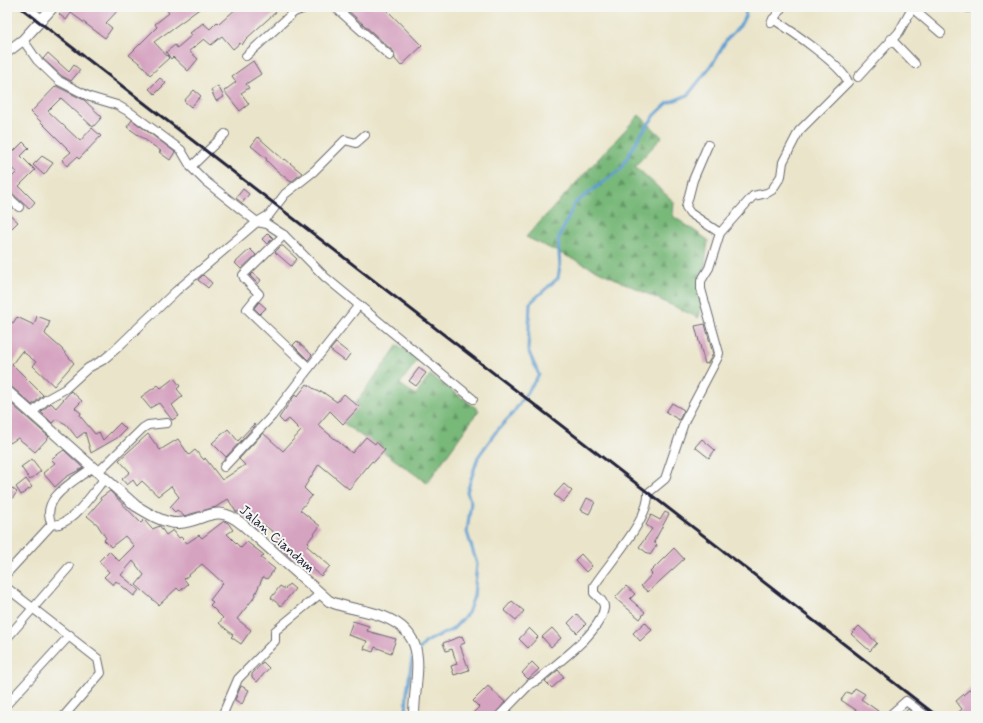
<svg xmlns="http://www.w3.org/2000/svg" width="983" height="723" font-family="Mynerve,sans-serif">
<defs>
<pattern id="forest-firs" width="22" height="20" patternUnits="userSpaceOnUse"><rect width="22" height="20" fill="#78b879"/><path d="M5 1l3.5 6h-7zM16 11l3.5 6h-7z" fill="#629564"/></pattern>
</defs>
<rect width="100%" height="100%" fill="#f6f6f2"/>
<filter id="ink" filterUnits="userSpaceOnUse"><feTurbulence type="fractalNoise" baseFrequency=".025" numOctaves="2"/><feDisplacementMap in="SourceGraphic" scale="8" xChannelSelector="R" yChannelSelector="G"/><feConvolveMatrix kernelMatrix="1 2 1 2 8 2 1 2 1" color-interpolation-filters="sRGB"/></filter>
<filter id="wash" filterUnits="userSpaceOnUse"><feTurbulence type="fractalNoise" baseFrequency=".012" numOctaves="4" result="noise"/><feDisplacementMap in="SourceGraphic" scale="16" xChannelSelector="R" yChannelSelector="G"/><feGaussianBlur stdDeviation="0.9" result="paint"/><feColorMatrix in="noise" values="0 0 0 0 0 0 0 0 0 0 0 0 0 0 0 0 0 1.4 0 .05"/><feComposite in="paint" operator="in"/></filter>
<g filter="url(#wash)">
<rect width="100%" height="100%" fill="#eae5ca"/>
<!-- forest -->
<g fill="url(#forest-firs)" stroke="#4d6d5a">
<polygon points="639,115 662,137 635,166 674,202 673,216 708,240 699,318 526,237"/>
<polygon points="398,345 418,359 400,384 416,395 430,375 479,410 427,483 342,422"/>
</g>
<g fill="none" stroke-linecap="round" stroke-linejoin="round">
<!-- stream -->
<g stroke="#619fd2" stroke-width="3">
<polyline points="418,651 426,642 453,629 468,613 474,596 477,564 467,532 471,502 467,492 478,457 495,433 513,413 539,375 528,350 530,303 558,278 560,266 558,240 575,203 621,169 640,135 656,114 668,103 688,95 713,63 727,39 740,26 746,14 743,7"/>
<polyline points="406,716 407,692 412,658 414,655"/>
</g>
</g>
<g id="blocks">
<!-- building -->
<g fill="#d5a2c0">
<polygon points="63,7 121,7 106,23 112,28 105,38 71,13 66,20 59,14 64,8"/>
<polygon points="164,7 202,7 154,42 169,58 150,75 143,66 129,55 157,27 155,24 169,13"/>
<polygon points="238,7 273,7 277,11 246,39 242,45 240,43 233,49 222,36 211,45 204,39 189,51 198,59 188,71 173,57 171,59 166,52 175,45 177,48 192,35 190,33 203,23 210,29 217,22 219,24"/>
<polygon points="344,7 384,7 422,46 401,66 395,59 394,52"/>
<polygon points="48,53 69,72 74,65 80,70 71,81 62,76 43,59"/>
<polygon points="253,61 261,74 246,84 249,88 241,93 249,104 240,111 224,91 236,82 232,76"/>
<polygon points="160,78 166,83 155,94 149,89"/>
<polygon points="56,86 84,100 102,117 93,127 61,98 48,111 80,141 92,128 101,136 79,159 77,157 67,166 62,160 71,152 31,112"/>
<polygon points="218,86 224,97 216,101 211,90"/>
<polygon points="194,90 201,96 191,107 184,101"/>
<polygon points="132,120 175,152 170,160 159,152 161,151 127,127"/>
<polygon points="258,137 284,160 285,159 302,173 291,182 276,170 266,160 267,159 251,146"/>
<polygon points="23,142 29,148 21,156 35,170 19,186 35,202 29,209 7,188 7,182 17,172 7,166 7,152 11,154"/>
<polygon points="42,156 53,163 44,175 33,165"/>
<polygon points="243,189 249,194 242,203 236,198"/>
<polygon points="7,212 18,222 7,233"/>
<polygon points="268,233 273,238 267,244 262,239"/>
<polygon points="281,246 283,246 297,259 291,266 275,252"/>
<polygon points="250,249 256,255 241,269 235,263"/>
<polygon points="253,273 261,280 258,284 250,276"/>
<polygon points="203,275 212,283 208,288 198,280"/>
<polygon points="259,302 266,308 260,314 254,308"/>
<polygon points="37,316 50,321 45,334 62,349 74,363 54,386 33,366 36,362 22,351 12,364 43,395 32,405 11,386 7,385 7,341 9,332 7,330 7,319 13,323 17,317 34,325"/>
<polygon points="705,324 713,354 708,363 705,364 695,326"/>
<polygon points="297,341 312,355 308,360 293,345"/>
<polygon points="336,343 350,354 345,361 330,350"/>
<polygon points="419,368 426,373 416,386 409,381"/>
<polygon points="174,378 180,386 177,389 183,396 172,405 179,416 172,420 159,403 150,408 141,397 158,385 161,388"/>
<polygon points="307,384 320,393 321,391 337,402 344,394 359,407 343,424 330,411 318,425 352,453 366,437 375,444 376,442 385,450 374,462 372,461 349,489 319,464 304,488 312,496 300,510 320,526 308,542 309,543 307,546 330,566 321,576 296,554 292,559 274,543 279,537 262,523 256,528 240,512 236,512 228,499 216,507 184,516 177,510 175,512 170,507 179,497 171,486 158,496 142,481 137,486 133,480 127,485 122,479 130,472 119,460 148,434 160,450 178,439 189,455 195,450 204,460 205,458 222,480 245,465 239,459 263,433 283,451 301,431 289,419 284,423 279,418 295,395 297,397"/>
<polygon points="71,391 82,401 75,408 81,413 80,416 95,434 99,432 103,440 120,423 126,429 117,438 91,453 85,432 77,438 66,424 56,419 52,423 41,412 51,403 56,408"/>
<polygon points="7,400 49,437 35,452 18,438 10,443 7,438"/>
<polygon points="672,403 684,410 679,420 666,412"/>
<polygon points="254,424 255,426 226,457 212,443 228,429 238,441"/>
<polygon points="702,439 715,450 709,458 695,447"/>
<polygon points="64,450 83,468 66,477 55,487 43,473 55,463 51,459"/>
<polygon points="32,459 41,471 30,480 21,467"/>
<polygon points="26,479 32,487 21,495 16,487"/>
<polygon points="7,484 17,492 12,499 7,495"/>
<polygon points="564,484 572,491 563,502 554,495"/>
<polygon points="110,491 141,523 144,520 152,529 160,526 166,535 173,530 179,538 181,537 187,543 199,535 202,538 224,521 228,523 233,530 227,534 241,548 247,542 264,555 261,558 275,569 267,579 263,577 253,599 237,619 251,630 241,644 231,637 233,635 219,623 223,618 210,605 213,602 210,600 223,583 202,564 184,579 188,584 180,591 177,588 159,605 136,585 144,575 133,561 121,575 139,590 134,596 116,581 113,585 104,577 109,572 99,561 109,551 119,561 134,546 125,536 111,547 104,540 106,538 97,524 87,516 101,500 100,498"/>
<polygon points="587,498 595,502 589,514 581,510"/>
<polygon points="665,512 669,514 654,542 657,545 650,555 639,547 652,529 646,525 651,515 660,520"/>
<polygon points="674,548 684,559 648,592 641,586 652,574 650,572"/>
<polygon points="581,554 592,566 586,572 575,560"/>
<polygon points="289,584 295,589 281,606 271,598 280,586 285,589"/>
<polygon points="626,586 635,594 630,599 645,612 640,619 615,598"/>
<polygon points="512,601 524,611 516,620 504,610"/>
<polygon points="577,614 586,624 577,633 568,623"/>
<polygon points="353,621 369,626 367,631 396,639 391,653 375,647 373,652 364,649 367,641 348,635"/>
<polygon points="645,622 652,630 640,641 633,633"/>
<polygon points="859,626 877,643 870,651 851,634"/>
<polygon points="529,628 538,637 528,648 519,639"/>
<polygon points="552,628 561,638 551,647 542,637"/>
<polygon points="462,636 465,643 460,645 469,670 454,675 451,666 457,664 452,649 446,651 443,643"/>
<polygon points="263,662 269,668 257,682 252,677 252,674"/>
<polygon points="532,662 539,669 528,679 522,673"/>
<polygon points="558,670 564,677 552,688 545,681"/>
<polygon points="976,684 976,714 974,716 954,716 962,709 956,701"/>
<polygon points="241,686 249,690 242,704 235,700"/>
<polygon points="488,686 505,702 494,716 488,716 485,713 482,716 470,716 479,707 473,701"/>
<polygon points="855,688 865,694 861,699 878,711 874,716 865,716 841,700 847,692 851,694"/>
<polygon points="908,709 917,716 901,716"/>
</g>
</g>
</g>
<g filter="url(#ink)">
<use href="#blocks" fill-opacity="0" stroke="#68666d" stroke-width="1"/>
<g fill="none" stroke-linecap="round" stroke-linejoin="round">
<defs>
<g id="minor">
<polyline points="26,7 42,19"/>
<polyline points="290,7 294,12 308,7"/>
<polyline points="335,7 390,56"/>
<polyline points="967,7 968,8"/>
<polyline points="912,8 941,33"/>
<polyline points="771,23 782,7"/>
<polyline points="891,39 915,64"/>
<polyline points="23,40 37,60 59,81 90,97 117,105 131,113 181,150 191,167 205,181 257,222 267,224 284,235 325,277 473,399"/>
<polyline points="246,56 294,12"/>
<polyline points="858,77 899,32 913,7"/>
<polyline points="708,145 693,180 686,207 690,213 720,233"/>
<polyline points="191,167 225,134"/>
<polyline points="7,196 19,207"/>
<polyline points="309,368 359,305"/>
<polyline points="32,413 47,399 65,389 88,368 103,360 116,349 176,291 257,222 269,215 285,194 314,171 345,140 356,143 365,135"/>
<path d="M93 467C77 480 38 498 52 524 70 529 94 491 105 478"/>
<polyline points="224,467 272,416 309,368 247,309 259,294 244,278 243,275 284,235"/>
<polyline points="98,472 143,428 148,425 167,423"/>
<polyline points="7,573 52,524"/>
<polyline points="7,588 98,659 101,673 64,716"/>
<polyline points="7,638 69,567"/>
<polyline points="7,704 70,635"/>
<polyline points="222,716 238,679 275,641 275,631 320,594"/>
<path d="M499 716 530 684 538 680C556 663 600 634 604 608 605 602 598 597 594 593V586C608 564 650 519 648 493L665 479 685 420 718 357 719 353 701 289V281L709 268 720 233 753 196 767 193 772 190 781 176 783 162 799 131 848 82C842 65 790 30 773 19"/>
<polyline points="889,716 906,701 926,716"/>
</g>
<g id="tertiary">
<polyline points="7,52 23,40 53,7"/>
<path d="M7 391 136 506C148 513 164 524 179 523 206 521 215 502 242 524L329 601C344 608 360 609 376 614 434 632 414 672 414 716"/>
</g>
</defs>
<!-- minor casing -->
<use href="#minor" stroke="#68666d" stroke-width="10"/>
<!-- tertiary casing -->
<use href="#tertiary" stroke="#68666d" stroke-width="12"/>
<!-- minor -->
<use href="#minor" stroke="#fff" stroke-width="8"/>
<!-- tertiary -->
<use href="#tertiary" stroke="#fff" stroke-width="10"/>
<!-- rail -->
<polyline stroke="#22223b" stroke-width="3" points="20,7 937,716"/>
</g>
</g>
<g text-anchor="middle" dominant-baseline="central" stroke-width="4" stroke-linejoin="round" paint-order="stroke">
<!-- street labels -->
<g font-size="14" fill="#22223b" stroke="#f6f6f2">
<text transform="translate(277 539) rotate(41)">Jalan Ciandam</text>
</g>
</g>
<!-- margin -->
<rect width="983" height="723" fill="none" stroke="#f6f6f2" stroke-width="24"/>
</svg>
